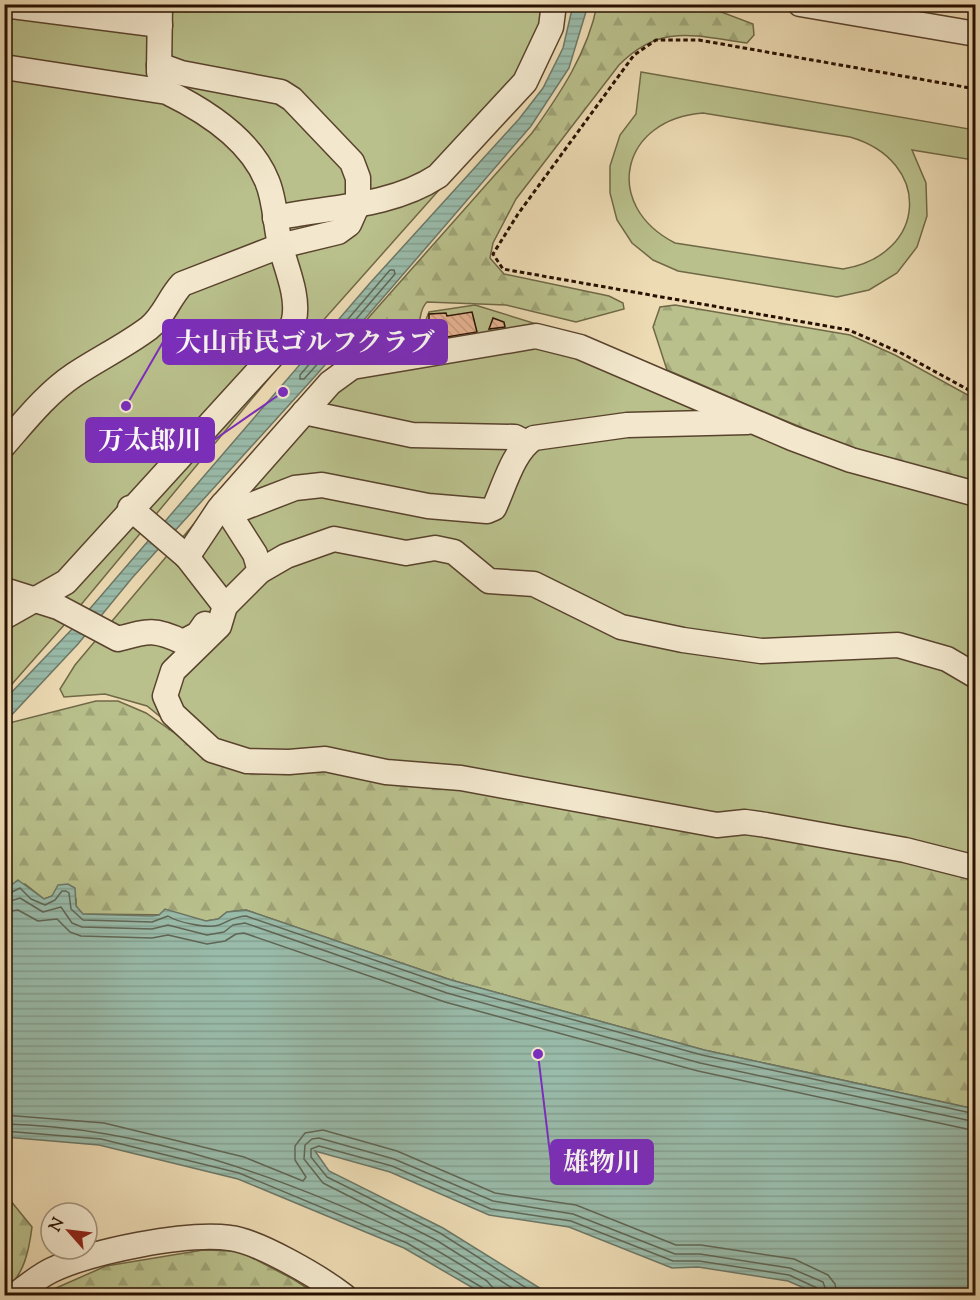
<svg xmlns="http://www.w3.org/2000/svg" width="980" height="1300" font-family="'Sorts Mill Goudy','Noto Serif JP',serif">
<defs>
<pattern id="forest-firs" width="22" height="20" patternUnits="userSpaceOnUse" patternTransform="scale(1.5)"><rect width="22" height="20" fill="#b9c08c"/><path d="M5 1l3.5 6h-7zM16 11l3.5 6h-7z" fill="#9fa477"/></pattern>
<pattern id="water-rules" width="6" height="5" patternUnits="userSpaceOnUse" patternTransform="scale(1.5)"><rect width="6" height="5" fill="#9ba"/><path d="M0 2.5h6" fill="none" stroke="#84a090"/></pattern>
<pattern id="building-back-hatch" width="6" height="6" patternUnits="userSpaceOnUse" patternTransform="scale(1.5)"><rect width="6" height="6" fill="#e8b493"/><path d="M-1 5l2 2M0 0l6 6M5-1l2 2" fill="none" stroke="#c79a7d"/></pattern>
</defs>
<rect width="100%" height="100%" fill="#eddbb4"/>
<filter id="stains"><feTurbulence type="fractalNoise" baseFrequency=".00333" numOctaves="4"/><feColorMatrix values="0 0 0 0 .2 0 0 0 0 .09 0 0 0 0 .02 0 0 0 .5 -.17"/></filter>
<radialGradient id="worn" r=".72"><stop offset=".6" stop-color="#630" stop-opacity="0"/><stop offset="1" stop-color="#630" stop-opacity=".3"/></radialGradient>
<!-- grass -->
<g fill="#b9c08c" stroke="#706846" stroke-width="1.5" fill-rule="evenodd">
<polygon points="5,5 563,5 527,91 320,324 304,336 65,624 5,692"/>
<path d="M641 72 975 130 973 160 912 150 926 183 927 216 917 247 897 273 869 290 837 297 678 271 653 260 632 243 617 220 610 193V166L620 135 636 114ZM703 113 850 137C933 161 928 255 843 269L675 243C601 205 621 119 703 113Z"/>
<polygon points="475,305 559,331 850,452 975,488 975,873 296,767 178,731 147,706 105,694 64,697 60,689 75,665 262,443 352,363 402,345 422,330 429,312"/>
</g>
<!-- forest -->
<g fill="url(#forest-firs)" stroke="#706846" stroke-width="1.5">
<path d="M597 5H703L753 24 754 35 747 43C695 36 660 23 619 65L516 199 493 243 490 258 504 274 609 296 623 303 624 309 576 322 506 305 427 302C418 310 422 324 415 332 400 349 369 356 349 360L342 354 347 342 532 133C560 94 588 52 597 5Z"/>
<path d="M675 305 850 335 895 355 975 399V481C869 463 767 412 667 370L653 327 660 307Z"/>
<polygon points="96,701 118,701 146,713 206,755 471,790 719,837 746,833 910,860 975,877 975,1109 704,1050 451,980 246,910 227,912 218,919 206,921 177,915 82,914 76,906 76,899 52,896 44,899 25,884 9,887 5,894 5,724"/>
<path d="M5 1199 10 1200 32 1227C29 1251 24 1275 5 1290Z"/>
<polygon points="203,1250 239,1251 293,1279 318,1295 38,1296 106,1266"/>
</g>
<!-- water -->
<g fill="url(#water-rules)" stroke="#6c7766" stroke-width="1.5">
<polygon points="573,5 588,5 569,68 531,126 318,373 132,578 78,644 5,722 5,700 9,695 75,626 370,283 519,119 543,88 563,48"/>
<polygon points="18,880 44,899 52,896 58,885 68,884 75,888 76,906 83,914 152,916 159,915 165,909 206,921 218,919 227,912 246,910 451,980 704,1050 975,1109 975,1295 820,1295 788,1281 698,1267 672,1268 569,1227 489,1215 390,1172 315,1151 329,1171 443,1228 551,1295 485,1295 404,1248 238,1179 99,1145 5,1137 5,894 9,887"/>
</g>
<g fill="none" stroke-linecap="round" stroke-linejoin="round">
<!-- shore -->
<g stroke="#606655" stroke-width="1.5">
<polygon points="390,270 394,270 395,274 313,369 304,379 300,379 300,375"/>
<path d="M4 896 20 888 31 899 45 905 55 900 62 891H66L69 893 71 909 83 920 152 922 168 916C177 922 207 929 219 925 230 921 232 917 246 916L450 986 702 1055 976 1114"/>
<polyline points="4,903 20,898 43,912 61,907 72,923 82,927 152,929 168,925 207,935 224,932 233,925 245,923 447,993 700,1063 976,1122"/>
<polyline points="4,912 18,910 38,921 57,919 70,932 81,936 152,938 168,935 207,944 225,941 236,934 244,933 445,1002 698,1071 976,1131"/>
<polyline points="4,1115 104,1123 244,1157 303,1181 306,1177 295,1160 295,1146 305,1133 323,1130 397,1151 495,1193 576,1205 676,1245 701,1245 794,1259 828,1275 835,1284 837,1296"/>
<path d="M4 1124C146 1127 282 1177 409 1236 436 1248 462 1266 487 1281L493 1288 494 1296"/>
<polyline points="4,1131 101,1139 239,1173 407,1243 483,1288 486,1296"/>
<polyline points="525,1296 436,1240 323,1183 304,1159 305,1145 312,1139 319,1138 394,1159 493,1201 573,1214 675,1254 700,1254 790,1268 823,1282 828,1296"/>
<polyline points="539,1296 440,1233 327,1177 311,1157 311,1149 319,1146 392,1166 491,1209 571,1221 673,1261 699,1261 789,1275 817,1288 821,1296"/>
</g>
</g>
<!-- building -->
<g fill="url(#building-back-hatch)" stroke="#281000" stroke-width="1.5">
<polygon points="472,312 477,332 429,340 429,314 446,313 447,316"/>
<polygon points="493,318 504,322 505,327 489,329"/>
</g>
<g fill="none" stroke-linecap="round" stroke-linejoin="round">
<defs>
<g id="minor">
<polyline points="160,4 159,72 162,78"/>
<polyline points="800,4 976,34"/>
<polyline points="4,5 160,25"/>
<path d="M4 67 167 92C206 111 250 139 267 181 276 202 275 227 281 248 287 270 299 297 294 320 292 328 285 337 282 345L66 582 4 617"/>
<path d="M275 218C329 207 391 207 438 176L525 82 551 27 554 4"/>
<polyline points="304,412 412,435 515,437 527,443"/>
<path d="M4 445C25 421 47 393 74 375 98 359 125 346 149 328 164 316 169 298 182 284L280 246 338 232 349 224 358 204V178L352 162 292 99 281 92 181 73 159 65"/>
<polyline points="223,504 255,554 260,571"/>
<polyline points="130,508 187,557 225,606 260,571 286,556 334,539 406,553 435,548 454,552 489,581 534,584 621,627 683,640 761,651 898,645 947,659 976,676"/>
<path d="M230 513 295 488 322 485 428 506 487 511 494 508C504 487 513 451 534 438L627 425 747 422"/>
<polyline points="187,557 219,509 330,383 352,367 536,336 580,347 792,438 851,460 976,494"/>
<path d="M4 590 58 607 118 639C147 631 154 628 183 642L198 634 205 624"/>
<polyline points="225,606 219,626 173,671 165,696 173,714 212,750 247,761 289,762 325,759 386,772 461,778 717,825 745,822 766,825 905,850 976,868"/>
<path d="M14 1296C26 1287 39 1276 52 1270 93 1251 186 1232 230 1238 258 1241 321 1278 344 1296"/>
</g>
</defs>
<!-- minor casing -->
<use href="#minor" stroke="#59432d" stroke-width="27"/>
<!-- path -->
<polyline stroke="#281000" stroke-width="3" stroke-dasharray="4.5 3" stroke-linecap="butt" points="976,89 699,40 656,40 634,55 518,214 493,254 503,269 849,330 901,353 976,394"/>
<!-- minor -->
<use href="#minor" stroke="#f3e8ce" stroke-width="24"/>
</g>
<!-- callouts -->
<path fill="none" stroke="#7b2cbf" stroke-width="2" d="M126 406L163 342M283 392L214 440M538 1054L551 1162"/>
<g fill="#7b2cbf" stroke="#f3e8ce" stroke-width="2">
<circle cx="126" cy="406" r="6"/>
<circle cx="283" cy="392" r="6"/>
<circle cx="538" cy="1054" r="6"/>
</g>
<g fill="#7b2cbf" stroke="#7b2cbf" stroke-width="2">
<rect x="163" y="320" width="284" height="44" rx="6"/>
<rect x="86" y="418" width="128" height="44" rx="6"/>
<rect x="551" y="1140" width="102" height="44" rx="6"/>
</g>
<g font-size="26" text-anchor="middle" font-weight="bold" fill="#fff">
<text x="305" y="351">大山市民ゴルフクラブ</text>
<text x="150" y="449">万太郎川</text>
<text x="602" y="1171">雄物川</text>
</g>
<!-- margin -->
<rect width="980" height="1300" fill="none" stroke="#eddbb4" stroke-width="24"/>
<rect x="6" y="6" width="968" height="1288" fill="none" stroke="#281000" stroke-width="3"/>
<rect x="12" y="12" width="956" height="1276" fill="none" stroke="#281000" stroke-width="1.5"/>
<!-- north arrow -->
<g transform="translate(69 1231) rotate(298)"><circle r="28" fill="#f3e8ce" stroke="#a2927c" stroke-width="1.5"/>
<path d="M0-4.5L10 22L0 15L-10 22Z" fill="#8f2418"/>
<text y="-9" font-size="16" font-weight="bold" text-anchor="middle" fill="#281000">N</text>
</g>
<rect width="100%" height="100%" filter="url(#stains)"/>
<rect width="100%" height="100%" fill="url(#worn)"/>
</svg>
